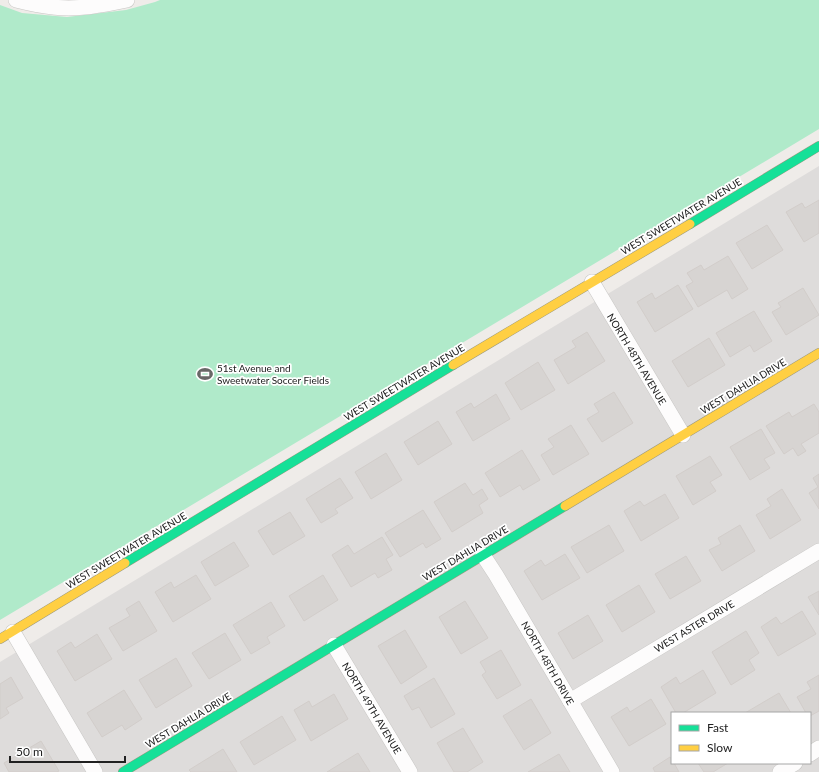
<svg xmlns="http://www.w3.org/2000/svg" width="819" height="772" font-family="Lato,sans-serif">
<rect width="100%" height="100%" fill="#efece9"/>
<!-- residential -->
<path fill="#dedcdb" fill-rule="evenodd" d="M819 166V772H0V662ZM672 713H810V763H672Z"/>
<!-- pitch -->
<polygon fill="#b0eaca" points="160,0 819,0 819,129 0,620 0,5 22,13 67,17 126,10 155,2"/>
<!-- building -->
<g fill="#d7d4d2" stroke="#d2cdca">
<polygon points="819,200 819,233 804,242 786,212 802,203 805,208"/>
<polygon points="767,225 783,250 752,269 736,243"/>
<polygon points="728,256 748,289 732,299 727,290 698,307 686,286 693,282 687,273 701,265 704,270"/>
<polygon points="678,285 693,309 655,332 637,302 652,293 655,299"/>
<polygon points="803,288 819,315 786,335 772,312 781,307 778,303"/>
<polygon points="754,311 772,341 754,352 750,345 730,357 716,333"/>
<polygon points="587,332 605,361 568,384 554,360 576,347 572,341"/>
<polygon points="709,338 725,365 688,387 672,361"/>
<polygon points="538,362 555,390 521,410 505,383"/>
<polygon points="614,392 633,423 602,442 587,419 599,412 594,404"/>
<polygon points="496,394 510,419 473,441 456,412 471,403 474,408"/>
<polygon points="814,404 819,412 819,433 801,444 806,451 798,456 793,448 784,454 766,426 789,412 792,417"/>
<polygon points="438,421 452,444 418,465 404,442"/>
<polygon points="571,425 589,454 553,475 541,455 554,447 548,439"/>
<polygon points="761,429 775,453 764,459 770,468 750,480 730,447"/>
<polygon points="522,450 540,480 523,490 520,485 500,497 485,473"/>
<polygon points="386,453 402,480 371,499 355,472"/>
<polygon points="710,456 722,475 710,482 716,491 693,505 676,476"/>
<polygon points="819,474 819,509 809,493 818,487 813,478"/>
<polygon points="340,478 353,498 335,509 338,513 321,523 306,499"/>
<polygon points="465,483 473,495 482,489 488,499 479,505 483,513 452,532 434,502"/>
<polygon points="782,489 801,520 770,539 756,515 771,506 767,499"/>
<polygon points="665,494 679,518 641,541 624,511 640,501 644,506"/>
<polygon points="423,510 441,539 426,548 423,543 400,557 385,533"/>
<polygon points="290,512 305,536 273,555 258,531"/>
<polygon points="609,525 624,551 587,573 571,547"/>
<polygon points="740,525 755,551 722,571 709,550 721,544 718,538"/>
<polygon points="382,537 393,555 386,559 392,570 378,578 375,573 351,587 332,555 348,545 354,554"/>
<polygon points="234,542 249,566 215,586 201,562"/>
<polygon points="565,554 580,578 542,600 524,571 541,560 545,566"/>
<polygon points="686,556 701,581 670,599 655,574"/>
<polygon points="196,575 211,599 173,622 155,592 171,582 174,588"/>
<polygon points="323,575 338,600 304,621 289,596"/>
<polygon points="639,585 655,612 622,632 606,605"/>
<polygon points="819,591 819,615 808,597"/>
<polygon points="139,601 157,631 123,651 109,628 130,616 126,609"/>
<polygon points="465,601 488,638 461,654 439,617"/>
<polygon points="271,602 285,626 267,637 270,643 251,654 233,625"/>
<polygon points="802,611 816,634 778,656 761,627 776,617 781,624"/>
<polygon points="588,615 603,641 573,659 558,633"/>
<polygon points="405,630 427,667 401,684 378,646"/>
<polygon points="746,631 759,653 749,660 755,670 731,685 712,652"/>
<polygon points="225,633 241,660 209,679 192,653"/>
<polygon points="97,634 112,659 75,681 57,651 71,642 75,648"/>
<polygon points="501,650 521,685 497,699 482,675 486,672 480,662"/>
<polygon points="176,658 192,686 156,708 139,680"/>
<polygon points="703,670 716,693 683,713 676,713 661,687 676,677 680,684"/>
<polygon points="819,675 819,711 810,716 810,713 806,713 797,697 811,689 807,682"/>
<polygon points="11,677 23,698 6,708 9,713 0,719 0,684"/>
<polygon points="434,678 455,714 431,728 419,707 412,710 404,696"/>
<polygon points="124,690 142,719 125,730 122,725 102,737 87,713"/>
<polygon points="779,693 791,713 745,713"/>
<polygon points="334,694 348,719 311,741 294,710 309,701 312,707"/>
<polygon points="531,699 551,733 524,750 503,716"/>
<polygon points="651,699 666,724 629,746 611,717 627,707 630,712"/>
<polygon points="282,716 296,740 254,765 240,742"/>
<polygon points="463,728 483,762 467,772 454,772 437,743"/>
<polygon points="41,741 59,771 57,772 9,772 4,763"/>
<polygon points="223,749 237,772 191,772 189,770"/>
<polygon points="358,753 370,772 327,772"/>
<polygon points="559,754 570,772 528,772"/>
<polygon points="670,757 672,760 672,763 674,763 679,772 655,772 653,768"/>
<polygon points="698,763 728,763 713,772 704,772"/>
</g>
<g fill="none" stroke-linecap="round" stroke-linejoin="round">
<defs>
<g id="street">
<path d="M16 0C28 3 40 6 53 7 78 10 103 5 127 0"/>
<polyline points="592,282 683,435"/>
<polyline points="483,555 496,575 612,772"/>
<polyline points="13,632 95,772"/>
<polyline points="334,645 410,772"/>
<polyline points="570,701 819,551"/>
<polyline points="810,754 819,748"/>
<polyline points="780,772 795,763"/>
</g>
<g id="fast">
<polyline points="690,224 819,146"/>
<polyline points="125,563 453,365"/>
<polyline points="123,772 565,506"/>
</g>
<g id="slow">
<polyline points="453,365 690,224"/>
<polyline points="565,506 819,353"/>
<polyline points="0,639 125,563"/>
</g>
</defs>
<!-- street casing -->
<use href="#street" stroke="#c8c7c5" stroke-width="16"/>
<!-- fast casing -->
<use href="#fast" stroke="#9b997f" stroke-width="10"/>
<!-- slow casing -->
<use href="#slow" stroke="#9b997f" stroke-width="10"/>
<!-- street -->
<use href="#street" stroke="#fdfcfc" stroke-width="15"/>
<!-- fast -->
<use href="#fast" stroke="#16e098" stroke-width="9"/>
<!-- slow -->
<use href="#slow" stroke="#ffcf43" stroke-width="9"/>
</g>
<!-- icons -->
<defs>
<symbol id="stadium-bare" viewBox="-9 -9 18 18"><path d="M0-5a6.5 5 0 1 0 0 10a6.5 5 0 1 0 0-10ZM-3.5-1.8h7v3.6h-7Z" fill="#696867" stroke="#fff" stroke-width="2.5" paint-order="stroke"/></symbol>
</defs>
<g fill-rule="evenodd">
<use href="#stadium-bare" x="194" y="363" width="22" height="22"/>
</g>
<g text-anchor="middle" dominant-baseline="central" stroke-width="3.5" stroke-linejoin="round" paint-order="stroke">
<!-- street labels -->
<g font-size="10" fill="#212121" stroke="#fff">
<text transform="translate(681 216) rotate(-31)">WEST SWEETWATER AVENUE</text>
<text transform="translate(637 359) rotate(59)">NORTH 48TH AVENUE</text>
<text transform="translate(404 382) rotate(-31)">WEST SWEETWATER AVENUE</text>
<text transform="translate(743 386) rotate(-31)">WEST DAHLIA DRIVE</text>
<text transform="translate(126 550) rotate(-31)">WEST SWEETWATER AVENUE</text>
<text transform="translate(465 553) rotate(-31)">WEST DAHLIA DRIVE</text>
<text transform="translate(694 626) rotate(-31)">WEST ASTER DRIVE</text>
<text transform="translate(548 663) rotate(60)">NORTH 48TH DRIVE</text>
<text transform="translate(372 708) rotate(59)">NORTH 49TH AVENUE</text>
<text transform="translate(188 720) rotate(-31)">WEST DAHLIA DRIVE</text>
</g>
<!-- poi labels -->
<g font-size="10" fill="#212121" stroke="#fff" text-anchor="start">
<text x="217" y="368">51st Avenue and<tspan x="217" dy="12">Sweetwater Soccer Fields</tspan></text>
</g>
</g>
<!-- legend -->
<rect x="671" y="712" width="140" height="52" fill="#ffffff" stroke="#a6a6a6"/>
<rect x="679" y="725" width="20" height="6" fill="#16e098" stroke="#a6a6a6"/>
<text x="707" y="732" font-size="12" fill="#212121">Fast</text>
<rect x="679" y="745" width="20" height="6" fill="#ffcf43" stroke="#a6a6a6"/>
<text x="707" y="752" font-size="12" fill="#212121">Slow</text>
<!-- scale -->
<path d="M10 756v6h115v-6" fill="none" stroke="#212121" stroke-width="2"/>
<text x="16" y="756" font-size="12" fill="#212121" stroke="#ffffff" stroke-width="3" paint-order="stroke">50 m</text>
</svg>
